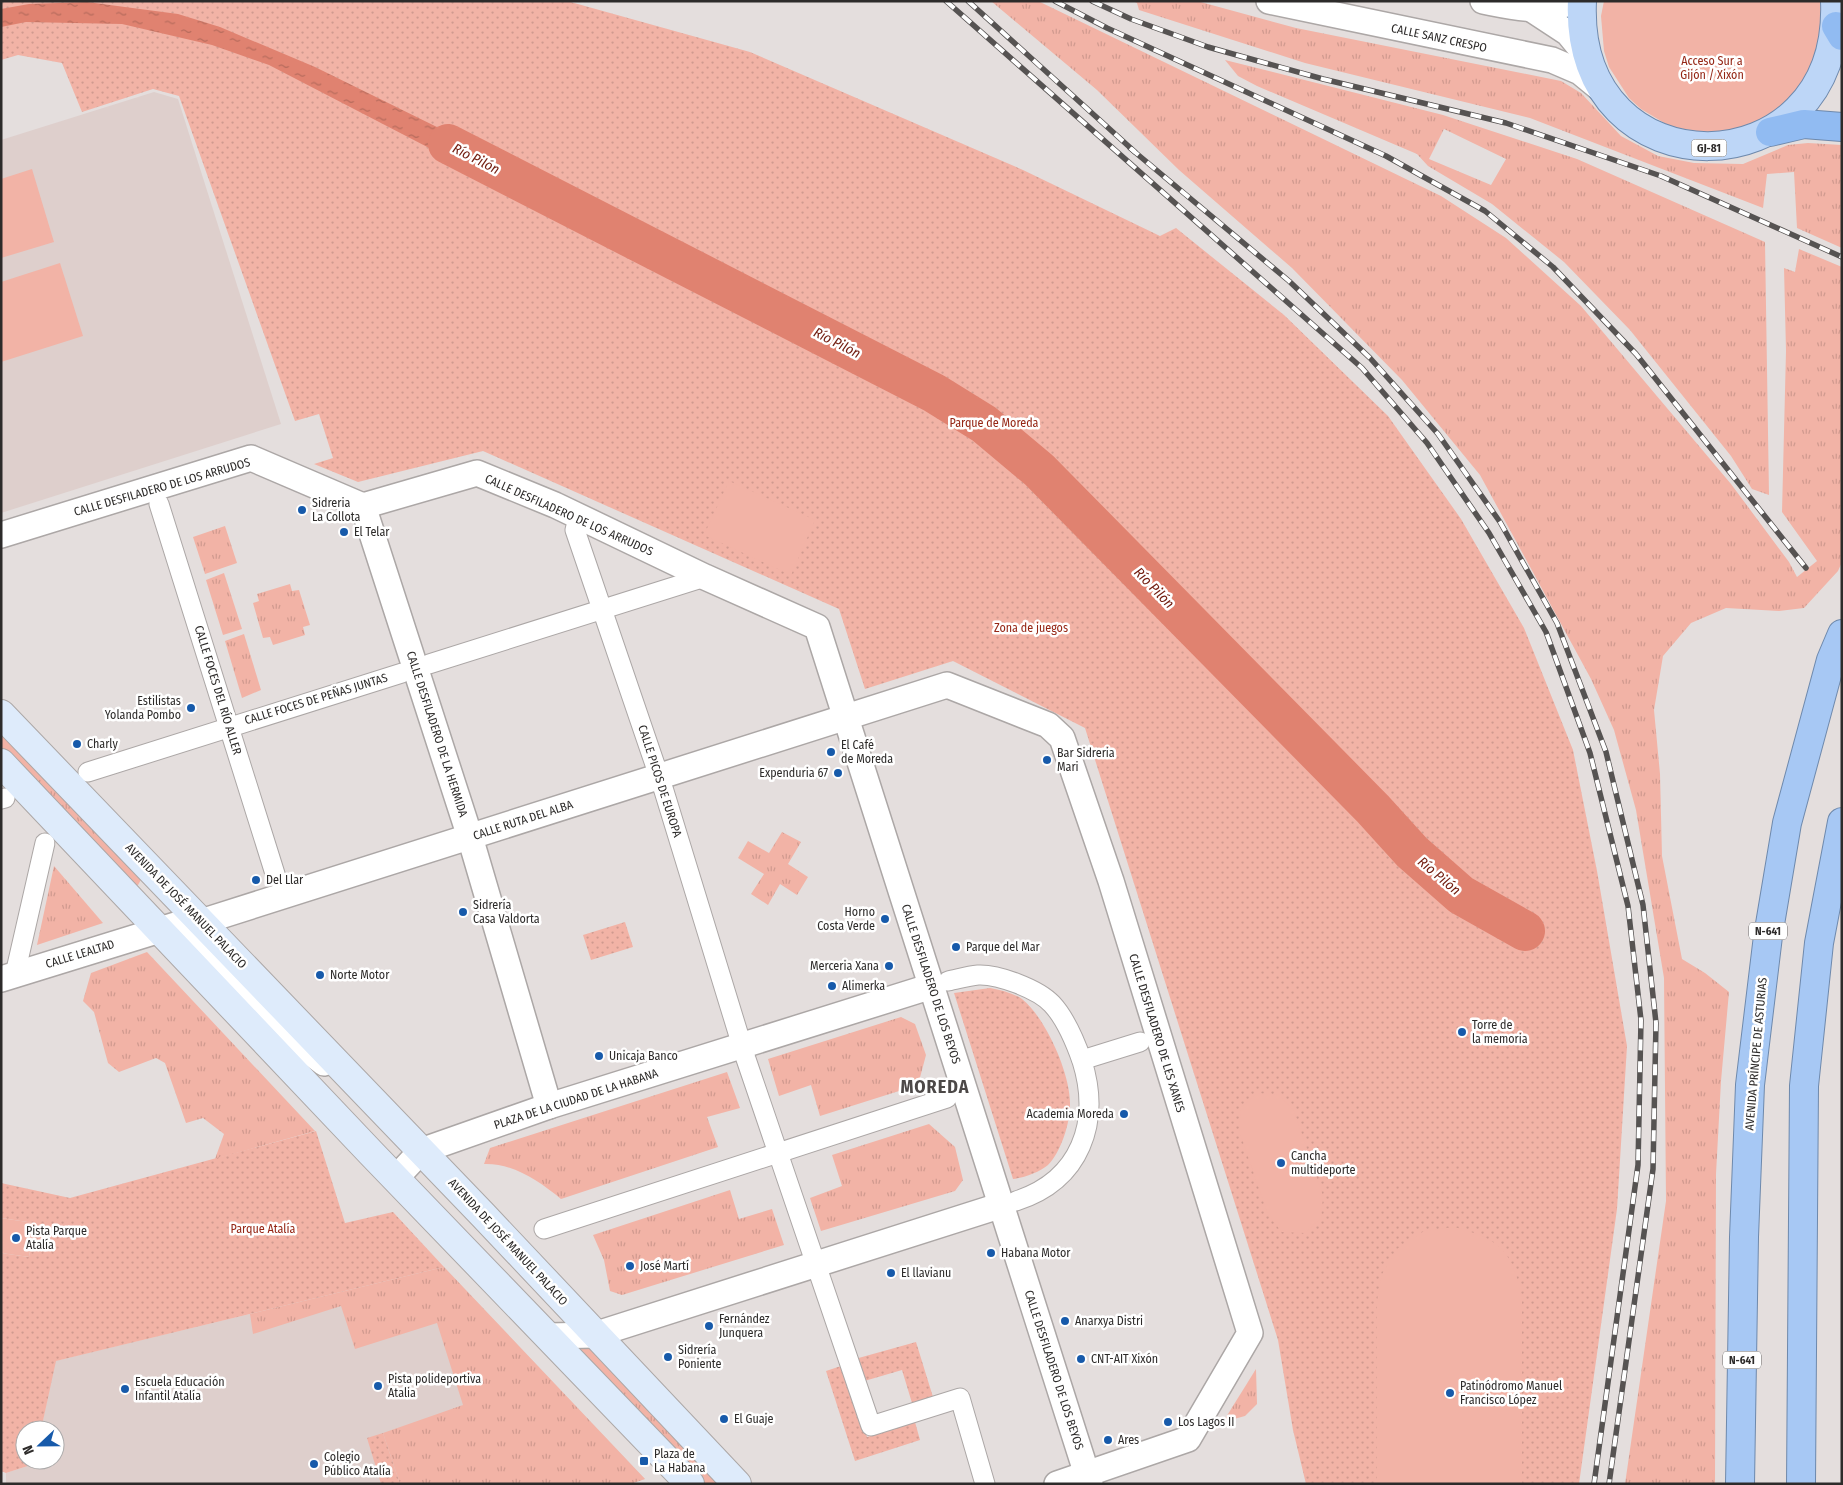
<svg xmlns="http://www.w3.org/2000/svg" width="1843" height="1485" font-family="'Fira Sans Condensed',sans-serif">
<defs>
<pattern id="grass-tufts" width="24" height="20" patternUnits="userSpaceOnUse" patternTransform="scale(1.25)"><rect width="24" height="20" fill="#f2b3a6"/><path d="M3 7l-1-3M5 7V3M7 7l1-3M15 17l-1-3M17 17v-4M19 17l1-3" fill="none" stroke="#d09a8f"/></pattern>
<pattern id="park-dots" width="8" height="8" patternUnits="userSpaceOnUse" patternTransform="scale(1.25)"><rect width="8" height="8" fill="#f2b3a6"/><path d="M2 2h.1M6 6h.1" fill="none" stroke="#d09a8f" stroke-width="1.8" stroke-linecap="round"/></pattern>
<pattern id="water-ripples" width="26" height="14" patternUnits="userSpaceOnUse" patternTransform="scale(1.25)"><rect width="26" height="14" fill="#e08270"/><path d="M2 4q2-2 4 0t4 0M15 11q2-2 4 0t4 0" fill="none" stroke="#b66b5c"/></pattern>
</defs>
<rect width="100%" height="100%" fill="#e4dedd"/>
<!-- built -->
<g fill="#decfcc">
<polygon points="154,92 178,99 281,424 1,513 1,140"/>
<polygon points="444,1267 645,1479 631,1484 6,1484 6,1473 34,1464 35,1460 55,1460 55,1430 41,1430 55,1361"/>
</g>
<!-- grass -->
<g fill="url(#grass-tufts)" fill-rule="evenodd">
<polygon points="991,1 1038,1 1441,196 1506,238 1581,306 1731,484 1789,562 1797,577 1817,561 1782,512 1786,351 1784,268 1795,272 1799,249 1842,267 1842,562 1838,571 1804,608 1779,611 1726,608 1691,623 1663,656 1654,710 1660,774 1662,856 1682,959 1705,973 1729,992 1721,1081 1716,1174 1715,1484 1625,1484 1666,1201 1664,978 1636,810 1614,730 1591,679 1480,475 1402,380 1292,268 1179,170 1097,90"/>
<polygon points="1133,1 1197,1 1296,28 1561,81 1581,93 1621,136 1658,156 1694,163 1743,164 1788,145 1808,143 1842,145 1842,248 1797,228 1794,172 1767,174 1763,208 1530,118 1305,63 1139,10 1137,3"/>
<path d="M1225 60 1443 115 1577 159 1765 242 1769 495 1752 489 1731 456 1630 330 1564 262 1492 204 1428 166 1417 154 1257 86 1238 76ZM1444 129 1506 159 1491 185 1429 159Z"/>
<polygon points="225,526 237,563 205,574 193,537"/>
<polygon points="224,573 242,629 223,635 206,580"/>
<polygon points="290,584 292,591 299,590 310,625 303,627 305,635 273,645 270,637 263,638 253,603 259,601 257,594"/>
<polygon points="244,634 261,690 242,698 225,641"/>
<polygon points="1,725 143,876 138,885 131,886 1,750"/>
<polygon points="782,832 801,842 788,864 808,877 797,895 780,884 768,905 751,894 764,874 738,858 748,841 769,853"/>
<polygon points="54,866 103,923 37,945"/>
<polygon points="147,952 315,1131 215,1159 224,1134 203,1118 186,1123 165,1063 156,1058 119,1072 108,1063 94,1012 83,1001 91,973"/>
<polygon points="901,1017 915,1024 926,1055 918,1085 820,1116 811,1085 779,1096 768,1059"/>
<path d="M727 1072 740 1108 707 1117 718 1147 561 1199C539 1181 513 1163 484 1164L490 1148Z"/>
<polygon points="929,1124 955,1147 963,1180 955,1191 821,1231 810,1198 842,1186 832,1155"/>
<polygon points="730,1190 739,1219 772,1209 784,1245 622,1295 610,1291 604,1260 593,1235"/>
<polygon points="444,1267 645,1479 630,1484 400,1484 383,1433 463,1405 437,1323 355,1349 341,1306 253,1334 250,1314"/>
<polygon points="585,1345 592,1348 722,1484 702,1484 579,1351"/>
<polygon points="1256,1369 1257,1404 1245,1416 1223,1422"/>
</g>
<!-- park -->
<g fill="url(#park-dots)">
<polygon points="1,1 567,1 750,52 1023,170 1160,236 1176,228 1284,315 1388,416 1461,519 1524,628 1573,750 1597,871 1627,1046 1617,1209 1579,1484 1306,1484 1293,1430 1278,1340 1085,728 953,661 865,689 839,609 483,451 358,482 314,464 333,458 319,414 295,421 179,96 153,89 82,112 62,63 18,55 1,60"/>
<polygon points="625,922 633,947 591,960 583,935"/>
<path d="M990 988C1001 990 1013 993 1022 999 1046 1018 1071 1075 1070 1105 1070 1123 1061 1152 1048 1165 1040 1172 1023 1178 1013 1179L954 993Z"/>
<polygon points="316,1131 345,1223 393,1212 444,1267 56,1361 41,1430 25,1430 25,1460 35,1460 34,1464 6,1473 1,1471 1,1253 29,1257 34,1223 1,1218 1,1183 70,1198"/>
<polygon points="916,1342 933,1397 912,1403 902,1370 861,1382 855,1359"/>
<polygon points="844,1365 867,1437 915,1422 920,1440 855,1461 826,1371"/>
<polygon points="383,1433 400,1484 381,1484 367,1438"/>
</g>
<!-- garden -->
<g fill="#f2b3a6">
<polygon points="1604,1 1820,1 1823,24 1809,79 1771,118 1723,135 1671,127 1641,109 1629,98 1609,67 1604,51 1601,16"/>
<polygon points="32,169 54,242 1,258 1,179"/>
<polygon points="60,263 83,336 1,362 1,282"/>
<polygon points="729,481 815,520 791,575 704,535"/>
<polygon points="1257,1093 1279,1095 1294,1111 1323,1196 1321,1218 1305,1233 1282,1232 1268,1215 1239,1130 1241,1108"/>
<polygon points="1,1218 34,1223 29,1257 1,1253"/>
<path d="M1454 1227C1501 1239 1513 1252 1522 1299V1484H1377V1301L1382 1274 1397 1249 1424 1231Z"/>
</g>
<!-- water -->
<polygon fill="url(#water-ripples)" points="87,2 178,14 220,27 315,67 502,159 491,180 269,65 212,45 122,24 26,22 1,27 1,9 29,4"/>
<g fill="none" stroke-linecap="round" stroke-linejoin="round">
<!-- river -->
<polyline stroke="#e08270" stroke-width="40" points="448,144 934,393 984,424 1039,470 1373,809 1412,852 1461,895 1525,931"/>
<defs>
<g id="pedestrian">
<polyline points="159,504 276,877"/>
<polyline points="578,518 575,530 664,791 746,1059 871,1426 960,1398 985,1484"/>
<polyline points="429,664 705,577"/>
<polyline points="88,772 402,673"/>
<polyline points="1,799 5,798"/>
<polyline points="15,974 45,843"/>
<path d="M948 981C958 979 968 976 978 975 998 974 1038 989 1052 1004 1066 1019 1075 1041 1082 1061 1101 1122 1081 1180 1016 1201"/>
<polyline points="1082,1060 1140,1042"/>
<polyline points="544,1229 947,1098"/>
</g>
<g id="minor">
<polyline points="1269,1 1552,60 1580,72 1602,90"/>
<path d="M1483 1C1514 7 1544 15 1574 1"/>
<polyline points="1533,10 1568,33 1586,55"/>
<polyline points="363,506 470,837 549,1106"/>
<polyline points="1,535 251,458 363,506 477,473 555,505 705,577 817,627 1090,1484"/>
<polyline points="201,922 947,685 1048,725 1062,738 1111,881 1250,1333 1188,1439 1057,1484"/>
<polyline points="1,979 179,924 285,1033 324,1063"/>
<polyline points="396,1178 421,1151 549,1106 932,986"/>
<polyline points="549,1336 594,1335 1002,1205"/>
</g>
<g id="secondary">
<polyline points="1,714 483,1215 737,1484"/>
<polyline points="1,763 371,1153 690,1484"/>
</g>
<path id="primary" d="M1582 1C1573 196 1843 193 1835 1"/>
<g id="trunk">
<polyline points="1740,1484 1744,1237 1750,1085 1768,936 1787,823 1831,660 1842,634"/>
<polyline points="1801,1484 1804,1086 1819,943 1842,822"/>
</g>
<g id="motorway">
<polyline points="1836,26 1842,36"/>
<polyline points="1770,132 1804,124 1842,127"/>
</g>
</defs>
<!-- pedestrian casing -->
<use href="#pedestrian" stroke="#aca7a6" stroke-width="21"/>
<!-- minor casing -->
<use href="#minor" stroke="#aca7a6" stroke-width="28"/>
<!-- secondary casing -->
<use href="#secondary" stroke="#aca7a6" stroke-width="30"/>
<!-- primary casing -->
<use href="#primary" stroke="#6e89ac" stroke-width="30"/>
<!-- trunk casing -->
<use href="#trunk" stroke="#6e89ac" stroke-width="30"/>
<!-- motorway casing -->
<use href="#motorway" stroke="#6e89ac" stroke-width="30"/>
<!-- pedestrian -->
<use href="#pedestrian" stroke="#fff" stroke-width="19"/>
<!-- minor -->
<use href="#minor" stroke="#fff" stroke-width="25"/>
<!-- secondary -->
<use href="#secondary" stroke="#deebfb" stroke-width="28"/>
<!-- primary -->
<use href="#primary" stroke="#bdd6f7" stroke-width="28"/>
<!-- trunk -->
<use href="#trunk" stroke="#a7c8f4" stroke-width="28"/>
<!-- motorway -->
<use href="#motorway" stroke="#91bbf2" stroke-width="28"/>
<defs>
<g id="rail">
<polyline points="946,1 1362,368 1427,443 1489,533 1546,632 1590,753 1628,906 1641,1020 1638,1165 1594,1484"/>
<polyline points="968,1 1135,152"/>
<polyline points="1055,1 1107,28 1386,156 1485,211 1553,267 1636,354 1806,568"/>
<polyline points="1092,1 1131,19 1208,47 1323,79 1506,123 1661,176 1842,257"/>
<polyline points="1130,148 1289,281 1370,358 1438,434 1500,522 1557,623 1606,752 1643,905 1656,1023 1653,1169 1609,1484"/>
</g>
</defs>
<!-- rail casing -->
<use href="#rail" stroke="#565352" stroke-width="5.5"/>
<!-- rail -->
<use href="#rail" stroke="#fff" stroke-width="4" stroke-dasharray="11" stroke-linecap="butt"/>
</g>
<!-- markers -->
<g fill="#175aaa" stroke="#fff" stroke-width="2">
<circle cx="302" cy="510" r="5"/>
<circle cx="344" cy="532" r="5"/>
<circle cx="191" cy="708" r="5"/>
<circle cx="77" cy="744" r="5"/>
<circle cx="831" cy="752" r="5"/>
<circle cx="1047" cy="760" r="5"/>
<circle cx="838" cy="773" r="5"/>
<circle cx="256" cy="880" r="5"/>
<circle cx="463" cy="912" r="5"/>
<circle cx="885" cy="919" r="5"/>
<circle cx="956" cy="947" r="5"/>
<circle cx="889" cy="966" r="5"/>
<circle cx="320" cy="975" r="5"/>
<circle cx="832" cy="986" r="5"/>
<circle cx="1462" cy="1032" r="5"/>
<circle cx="599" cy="1056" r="5"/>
<circle cx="1124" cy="1114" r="5"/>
<circle cx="1281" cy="1163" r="5"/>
<circle cx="16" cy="1238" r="5"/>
<circle cx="991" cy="1253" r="5"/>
<circle cx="630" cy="1266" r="5"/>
<circle cx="891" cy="1273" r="5"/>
<circle cx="1065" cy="1321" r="5"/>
<circle cx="709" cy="1326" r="5"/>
<circle cx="668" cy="1357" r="5"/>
<circle cx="1081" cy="1359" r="5"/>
<circle cx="378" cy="1386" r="5"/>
<circle cx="125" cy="1389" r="5"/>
<circle cx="1450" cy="1393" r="5"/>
<circle cx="724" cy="1419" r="5"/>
<circle cx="1168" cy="1422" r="5"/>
<circle cx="1108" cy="1440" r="5"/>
<rect x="639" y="1456" width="10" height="10" rx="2.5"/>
<circle cx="314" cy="1464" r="5"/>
</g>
<g text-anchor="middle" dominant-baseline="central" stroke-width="5" stroke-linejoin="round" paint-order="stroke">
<!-- shield labels -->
<g fill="#fff" stroke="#6c6b6a" stroke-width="1">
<rect x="1691.5" y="139.5" width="35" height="17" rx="4"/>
<rect x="1749" y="922.5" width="38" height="17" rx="4"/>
<rect x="1723" y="1351.5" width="38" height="17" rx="4"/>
</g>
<g font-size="11" font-weight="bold" fill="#2d2b2a">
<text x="1709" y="148">GJ-81</text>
<text x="1768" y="931">N-641</text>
<text x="1742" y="1360">N-641</text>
</g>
<!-- street labels -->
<g font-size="12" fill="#2d2b2a" stroke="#fff">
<text transform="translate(1439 38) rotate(12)">CALLE SANZ CRESPO</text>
<text transform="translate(162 487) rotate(-16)">CALLE DESFILADERO DE LOS ARRUDOS</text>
<text transform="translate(569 515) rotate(24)">CALLE DESFILADERO DE LOS ARRUDOS</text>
<text transform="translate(218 690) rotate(73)">CALLE FOCES DEL RÍO ALLER</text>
<text transform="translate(316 699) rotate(-17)">CALLE FOCES DE PEÑAS JUNTAS</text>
<text transform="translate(437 734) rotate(72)">CALLE DESFILADERO DE LA HERMIDA</text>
<text transform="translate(660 781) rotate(72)">CALLE PICOS DE EUROPA</text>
<text transform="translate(523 820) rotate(-18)">CALLE RUTA DEL ALBA</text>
<text transform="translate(186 906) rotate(46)">AVENIDA DE JOSÉ MANUEL PALACIO</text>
<text transform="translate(80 954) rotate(-17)">CALLE LEALTAD</text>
<text transform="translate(931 984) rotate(72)">CALLE DESFILADERO DE LOS BEYOS</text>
<text transform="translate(1157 1033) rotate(73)">CALLE DESFILADERO DE LES XANES</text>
<text transform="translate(1756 1054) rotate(-85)">AVENIDA PRÍNCIPE DE ASTURIAS</text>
<text transform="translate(576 1099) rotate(-18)">PLAZA DE LA CIUDAD DE LA HABANA</text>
<text transform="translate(508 1242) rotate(47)">AVENIDA DE JOSÉ MANUEL PALACIO</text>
<text transform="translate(1054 1370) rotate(72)">CALLE DESFILADERO DE LOS BEYOS</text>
</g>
<!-- park labels -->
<g font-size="12" fill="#952615" stroke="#fff">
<text x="1712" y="61">Acceso Sur a<tspan x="1712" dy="14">Gijón / Xixón</tspan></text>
<text x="994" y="423">Parque de Moreda</text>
<text x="1031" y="628">Zona de juegos</text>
<text x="263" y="1229">Parque Atalía</text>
</g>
<!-- poi labels -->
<g font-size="12" fill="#2d2b2a" stroke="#fff" text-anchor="start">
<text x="312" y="503">Sidreria<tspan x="312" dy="14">La Collota</tspan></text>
<text x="354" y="532">El Telar</text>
<text x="181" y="701" text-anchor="end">Estilistas<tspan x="181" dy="14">Yolanda Pombo</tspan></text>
<text x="87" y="744">Charly</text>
<text x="841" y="745">El Café<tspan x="841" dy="14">de Moreda</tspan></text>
<text x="1057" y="753">Bar Sidreria<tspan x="1057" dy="14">Mari</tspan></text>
<text x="828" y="773" text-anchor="end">Expenduria 67</text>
<text x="266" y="880">Del Llar</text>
<text x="473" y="905">Sidrería<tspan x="473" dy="14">Casa Valdorta</tspan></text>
<text x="875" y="912" text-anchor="end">Horno<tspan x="875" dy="14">Costa Verde</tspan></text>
<text x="966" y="947">Parque del Mar</text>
<text x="879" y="966" text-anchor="end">Merceria Xana</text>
<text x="330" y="975">Norte Motor</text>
<text x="842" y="986">Alimerka</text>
<text x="1472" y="1025">Torre de<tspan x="1472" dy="14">la memoria</tspan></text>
<text x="609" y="1056">Unicaja Banco</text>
<text x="1114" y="1114" text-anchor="end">Academia Moreda</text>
<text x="1291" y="1156">Cancha<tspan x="1291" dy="14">multideporte</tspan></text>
<text x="26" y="1231">Pista Parque<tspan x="26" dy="14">Atalía</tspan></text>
<text x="1001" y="1253">Habana Motor</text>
<text x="640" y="1266">José Martí</text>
<text x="901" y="1273">El llavianu</text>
<text x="719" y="1319">Fernández<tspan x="719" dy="14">Junquera</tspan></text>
<text x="1075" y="1321">Anarxya Distri</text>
<text x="678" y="1350">Sidrería<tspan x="678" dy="14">Poniente</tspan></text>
<text x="1091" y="1359">CNT-AIT Xixón</text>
<text x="388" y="1379">Pista polideportiva<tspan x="388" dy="14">Atalia</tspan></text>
<text x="135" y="1382">Escuela Educación<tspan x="135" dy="14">Infantil Atalía</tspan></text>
<text x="1460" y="1386">Patinódromo Manuel<tspan x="1460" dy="14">Francisco López</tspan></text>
<text x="734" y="1419">El Guaje</text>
<text x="1178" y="1422">Los Lagos II</text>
<text x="1118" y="1440">Ares</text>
<text x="654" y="1454">Plaza de<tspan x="654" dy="14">La Habana</tspan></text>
<text x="324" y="1457">Colegio<tspan x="324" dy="14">Público Atalía</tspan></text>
</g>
<!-- water labels -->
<g font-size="14" font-style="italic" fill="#742013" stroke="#fff">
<text transform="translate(476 159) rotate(27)">Río Pilón</text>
<text transform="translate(837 343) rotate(27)">Río Pilón</text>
<text transform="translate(1154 588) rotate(46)">Río Pilón</text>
<text transform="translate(1439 876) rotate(40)">Río Pilón</text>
</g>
<!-- district labels -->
<g font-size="18" font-weight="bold" letter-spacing="1" fill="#4c4847" stroke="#fff">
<text x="935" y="1087">MOREDA</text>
</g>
</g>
<!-- border -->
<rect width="1843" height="1485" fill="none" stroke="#2d2b2a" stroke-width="5"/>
<!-- north arrow -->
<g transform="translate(40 1445) rotate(248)"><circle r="24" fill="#ffffff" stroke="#abaaaa"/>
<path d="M0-4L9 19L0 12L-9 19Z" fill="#175aaa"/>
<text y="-8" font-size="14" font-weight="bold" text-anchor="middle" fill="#2d2b2a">N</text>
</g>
</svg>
